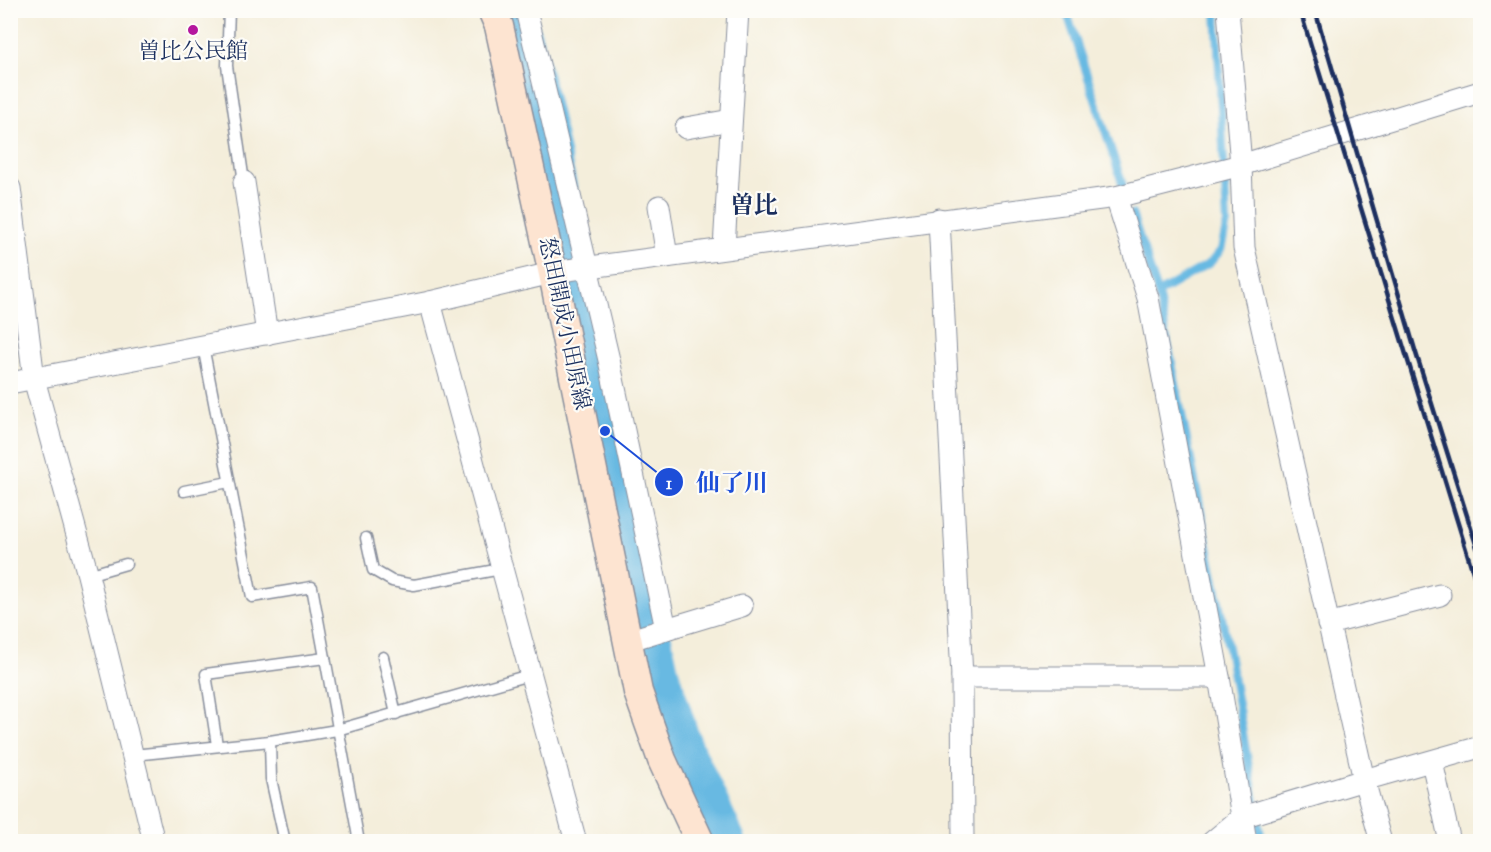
<svg xmlns="http://www.w3.org/2000/svg" width="1491" height="852" font-family="'Sorts Mill Goudy','Noto Serif JP',serif">
<rect width="100%" height="100%" fill="#fdfcf7"/>
<filter id="ink" filterUnits="userSpaceOnUse"><feTurbulence type="fractalNoise" baseFrequency=".0167" numOctaves="2"/><feDisplacementMap in="SourceGraphic" scale="12" xChannelSelector="R" yChannelSelector="G"/><feConvolveMatrix kernelMatrix="1 2 1 2 8 2 1 2 1" color-interpolation-filters="sRGB"/></filter>
<filter id="wash" filterUnits="userSpaceOnUse"><feTurbulence type="fractalNoise" baseFrequency=".008" numOctaves="4" result="noise"/><feDisplacementMap in="SourceGraphic" scale="24" xChannelSelector="R" yChannelSelector="G"/><feGaussianBlur stdDeviation="1.35" result="paint"/><feColorMatrix in="noise" values="0 0 0 0 0 0 0 0 0 0 0 0 0 0 0 0 0 1.4 0 .05"/><feComposite in="paint" operator="in"/></filter>
<g filter="url(#wash)">
<rect width="100%" height="100%" fill="#f4eedb"/>
<g fill="none" stroke-linecap="round" stroke-linejoin="round">
<!-- stream -->
<g stroke="#67b9e2" stroke-width="8">
<polyline points="1066,10 1125,192"/>
<polyline points="1132,214 1158,293 1229,653 1262,842"/>
<polyline points="1158,293 1210,263 1221,250 1227,223 1216,10"/>
</g>
<!-- river -->
<polyline stroke="#67b9e2" stroke-width="44" points="511,10 524,52 543,131 657,673 680,746 724,842"/>
</g>
</g>
<g filter="url(#ink)">
<g fill="none" stroke-linecap="round" stroke-linejoin="round">
<defs>
<g id="lane">
<polyline points="229,10 227,66 244,182"/>
<polyline points="203,346 252,597 312,587 359,842"/>
<polyline points="184,491 229,482"/>
<polyline points="366,538 373,570 392,581 414,585 501,569"/>
<polyline points="88,575 126,564"/>
<polyline points="383,657 396,714"/>
<polyline points="270,741 271,779 285,842"/>
<polyline points="217,745 206,674 325,658"/>
<polyline points="133,755 270,741 337,730 529,675"/>
</g>
<g id="street">
<polyline points="526,10 609,360 666,629 742,606"/>
<polyline points="1228,10 1241,165 1244,248 1364,780 1242,817 1246,842"/>
<polyline points="686,128 731,120"/>
<polyline points="244,182 267,334"/>
<polyline points="10,188 34,379 88,575 154,842"/>
<polyline points="1116,197 1148,298 1219,677 1242,817 1212,842"/>
<polyline points="659,206 667,257"/>
<polyline points="939,219 962,677 963,842"/>
<polyline points="724,248 738,10"/>
<polyline points="430,302 576,842"/>
<polyline points="10,383 430,302 560,271 1116,197 1241,165 1480,92"/>
<polyline points="1328,624 1440,595"/>
<polyline points="627,641 666,629"/>
<polyline points="962,677 1219,677"/>
<polyline points="1432,762 1450,842"/>
<polyline points="1381,842 1364,780 1480,747"/>
</g>
<polyline id="secondary" points="492,10 499,26 553,274 638,692 662,760 700,842"/>
</defs>
<!-- lane casing -->
<use href="#lane" stroke="#888e9c" stroke-width="13"/>
<!-- street casing -->
<use href="#street" stroke="#888e9c" stroke-width="23"/>
<!-- secondary casing -->
<use href="#secondary" stroke="#888e9c" stroke-width="31"/>
<!-- lane -->
<use href="#lane" stroke="#fff" stroke-width="10"/>
<!-- street -->
<use href="#street" stroke="#fff" stroke-width="21"/>
<!-- secondary -->
<use href="#secondary" stroke="#fde4d1" stroke-width="28"/>
<!-- rail -->
<g stroke="#1b2f5e" stroke-width="4.5">
<polyline points="1300,10 1480,595"/>
<polyline points="1315,10 1415,350 1480,557"/>
</g>
</g>
</g>
<!-- markers -->
<circle fill="#b5179e" stroke="#fdfcf7" stroke-width="2" cx="193" cy="30" r="6"/>
<g text-anchor="middle" dominant-baseline="central" stroke-width="4.5" stroke-linejoin="round" paint-order="stroke">
<!-- poi labels -->
<g font-size="22" fill="#1b2f5e" stroke="#fdfcf7">
<text x="193" y="53">曽比公民館</text>
</g>
<!-- street labels -->
<g font-size="22" fill="#1b2f5e" stroke="#fdfcf7">
<text transform="translate(563 324) rotate(78)">怒田開成小田原線</text>
</g>
<!-- neighbourhood labels -->
<g font-size="24" font-weight="bold" fill="#1b2f5e" stroke="#fdfcf7">
<text x="754" y="207">曽比</text>
</g>
</g>
<!-- callouts -->
<path fill="none" stroke="#1d4ed8" stroke-width="2" d="M605 431L669 482"/>
<g fill="#1d4ed8" stroke="#fdfcf7" stroke-width="2">
<circle cx="605" cy="431" r="6"/>
<circle cx="669" cy="482" r="15"/>
</g>
<g font-size="18" text-anchor="middle" font-weight="bold" fill="#fff">
<text x="669" y="489">1</text>
</g>
<g font-size="24" text-anchor="middle" font-weight="bold" fill="#1d4ed8" stroke="#fdfcf7" stroke-width="4.5" stroke-linejoin="round" paint-order="stroke">
<text x="732" y="491">仙了川</text>
</g>
<!-- margin -->
<rect width="1491" height="852" fill="none" stroke="#fdfcf7" stroke-width="36"/>
</svg>
